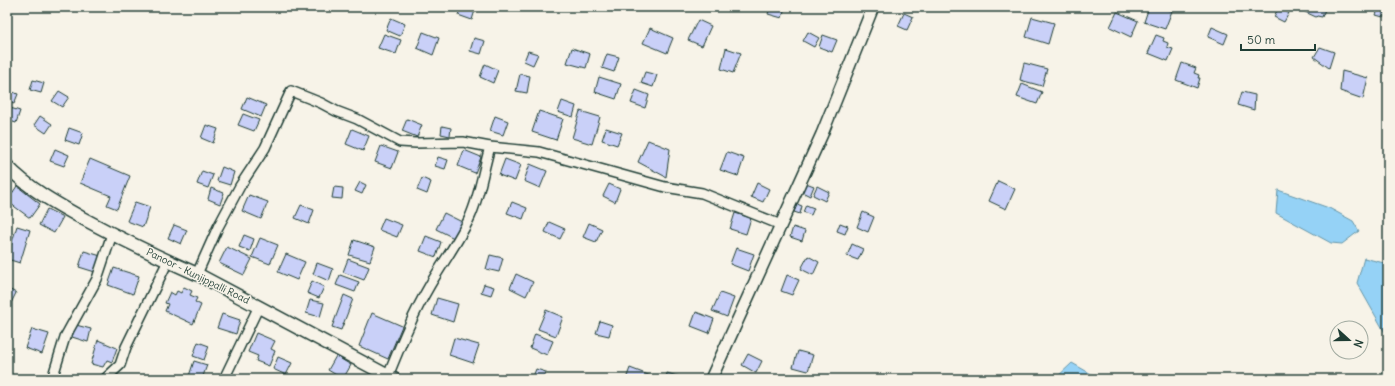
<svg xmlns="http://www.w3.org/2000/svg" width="1395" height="386" font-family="Delius,sans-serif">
<rect width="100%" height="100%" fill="#f7f3e8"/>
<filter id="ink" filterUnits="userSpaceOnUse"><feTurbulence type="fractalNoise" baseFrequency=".025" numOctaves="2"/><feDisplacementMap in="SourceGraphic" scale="8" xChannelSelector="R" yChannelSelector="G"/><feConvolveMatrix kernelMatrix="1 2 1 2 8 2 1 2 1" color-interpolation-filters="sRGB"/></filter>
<g filter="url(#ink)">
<!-- water -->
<g fill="#95d2f6" stroke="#6696a8">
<polygon points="1278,190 1329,208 1353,221 1359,231 1342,244 1331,243 1276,213"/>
<polygon points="1364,258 1388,264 1388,338 1357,283"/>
<polygon points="1072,363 1100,379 1055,379"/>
</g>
<!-- building -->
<g fill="#c9d0f8" stroke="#1f3d34">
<polygon points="461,7 476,7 472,20 458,15"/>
<polygon points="770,7 785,7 782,18 768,14"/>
<polygon points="1149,7 1162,7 1172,11 1165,29 1144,22"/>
<polygon points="1242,7 1256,7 1253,13"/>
<polygon points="1305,7 1326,7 1322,17 1317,16 1316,17 1303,11"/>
<polygon points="1373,7 1388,7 1388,11 1386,10 1383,17 1376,15 1378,10"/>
<polygon points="1278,8 1289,13 1284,22 1274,17"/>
<polygon points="1117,12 1138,21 1131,37 1110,27"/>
<polygon points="904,13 913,17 907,30 898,26"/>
<polygon points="1032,17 1054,23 1048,44 1026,37"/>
<polygon points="391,18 405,24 400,36 386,30"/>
<polygon points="698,20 711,26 702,46 688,40"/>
<polygon points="1212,27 1228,34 1224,44 1208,37"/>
<polygon points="650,28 673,38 667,53 643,43"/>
<polygon points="423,32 439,38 433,55 417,48"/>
<polygon points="808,32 819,38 814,47 803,41"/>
<polygon points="384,34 401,40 396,54 378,48"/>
<polygon points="823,35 837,40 832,52 819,47"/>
<polygon points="1156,35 1164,38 1163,41 1168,43 1167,47 1173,49 1168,61 1148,53"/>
<polygon points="474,38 485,41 481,54 470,51"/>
<polygon points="1320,47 1334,52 1329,68 1314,57"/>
<polygon points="572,48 590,54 586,68 567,63"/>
<polygon points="726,48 741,53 733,73 721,69"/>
<polygon points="528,51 538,54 533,65 524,61"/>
<polygon points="607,54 619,57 614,72 602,68"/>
<polygon points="1024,63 1047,69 1042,86 1020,80"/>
<polygon points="1182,63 1196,68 1194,73 1199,75 1198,78 1200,78 1197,88 1176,80"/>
<polygon points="485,64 498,70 493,83 480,77"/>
<polygon points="1342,71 1368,78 1363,99 1340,91"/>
<polygon points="645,72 657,75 653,87 641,83"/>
<polygon points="520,74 530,76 527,93 516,91"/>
<polygon points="599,77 621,84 616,99 595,92"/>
<polygon points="33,80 44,83 41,93 30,90"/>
<polygon points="1022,84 1042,92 1037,104 1017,97"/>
<polygon points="7,90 18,94 14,104 7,101"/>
<polygon points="636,90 649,95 645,108 631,103"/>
<polygon points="59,91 69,97 62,107 52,101"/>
<polygon points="1242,92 1255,95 1254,110 1238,105"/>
<polygon points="247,97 266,105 261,117 242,109"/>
<polygon points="562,101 576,106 573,117 558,112"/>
<polygon points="7,107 20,111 16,123 7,120"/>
<polygon points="539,111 563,119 556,140 532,132"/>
<polygon points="580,111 600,117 592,144 572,138"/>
<polygon points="243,114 259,120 254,131 238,125"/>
<polygon points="40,116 52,124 46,133 34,125"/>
<polygon points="495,116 508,121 503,135 490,131"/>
<polygon points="407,119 422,125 417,137 402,131"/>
<polygon points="206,125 218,129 213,143 201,138"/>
<polygon points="442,126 451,128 450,136 441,134"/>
<polygon points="69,128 83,133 79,145 65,140"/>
<polygon points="606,128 622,133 617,145 602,140"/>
<polygon points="352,129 369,136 363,151 346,144"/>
<polygon points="648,140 670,149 666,177 638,162"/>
<polygon points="381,146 398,152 392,168 375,162"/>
<polygon points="55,149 69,155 64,166 50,161"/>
<polygon points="464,150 481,157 475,173 458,166"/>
<polygon points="727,152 744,158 738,176 720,170"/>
<polygon points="438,157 448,160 445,169 435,166"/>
<polygon points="90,159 130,176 117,209 107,205 111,196 80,183"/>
<polygon points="505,159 521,165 515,181 499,175"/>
<polygon points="530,164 547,171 540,188 524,181"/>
<polygon points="222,167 234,172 230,185 217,181"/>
<polygon points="202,171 213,175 208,188 197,184"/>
<polygon points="422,178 431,182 427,194 417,190"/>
<polygon points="998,181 1015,189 1006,209 989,201"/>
<polygon points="360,182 366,185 362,194 355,191"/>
<polygon points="757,183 769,189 763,202 751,197"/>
<polygon points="806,183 814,186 810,196 802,192"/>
<polygon points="609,184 620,189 615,202 603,196"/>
<polygon points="17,186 40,204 30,218 7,201"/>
<polygon points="817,186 829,192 825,201 813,195"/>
<polygon points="334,187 343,188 342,199 332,198"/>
<polygon points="211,188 224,193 220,204 208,199"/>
<polygon points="249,195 268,202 261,219 242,211"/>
<polygon points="135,202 150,207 143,227 127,221"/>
<polygon points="512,202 527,208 523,219 507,213"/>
<polygon points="797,204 802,206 800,214 794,212"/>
<polygon points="301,205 314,210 309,224 295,218"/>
<polygon points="806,205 814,208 811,215 803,212"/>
<polygon points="47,209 63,217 54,233 39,225"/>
<polygon points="863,212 874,217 868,232 857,227"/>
<polygon points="444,213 462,222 454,238 436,229"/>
<polygon points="735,213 751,218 746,234 730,229"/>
<polygon points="384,218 402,225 397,237 379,230"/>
<polygon points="549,222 565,229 560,239 545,232"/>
<polygon points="589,223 602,229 596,242 583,237"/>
<polygon points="840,223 848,226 845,234 837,231"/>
<polygon points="174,225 187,230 181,244 168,238"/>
<polygon points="17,226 30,230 20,263 7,259 7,244 11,245"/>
<polygon points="793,227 805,231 802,241 790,237"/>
<polygon points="244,235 254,239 250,251 239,247"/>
<polygon points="426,236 441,242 436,257 420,251"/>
<polygon points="260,238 278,245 270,264 252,257"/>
<polygon points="354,240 375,247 370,261 349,255"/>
<polygon points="852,244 863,249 858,260 847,256"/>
<polygon points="227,247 252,259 244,275 219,263"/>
<polygon points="736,248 754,254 748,271 730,264"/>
<polygon points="84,251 101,256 95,272 79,267"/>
<polygon points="286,254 305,262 297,280 278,272"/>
<polygon points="490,255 503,258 499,272 486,269"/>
<polygon points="808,256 819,262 813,275 801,269"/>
<polygon points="348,259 369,267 364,280 343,272"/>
<polygon points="317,263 333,269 329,281 313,274"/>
<polygon points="114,268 139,276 133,294 108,285"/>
<polygon points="516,274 533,282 526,296 510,288"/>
<polygon points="340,275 359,282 355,292 336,285"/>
<polygon points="787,275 799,280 792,295 781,291"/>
<polygon points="312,281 324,287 319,298 307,293"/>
<polygon points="484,284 494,287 491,295 481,292"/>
<polygon points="184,287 192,291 190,295 197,298 195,302 201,305 193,324 165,311 168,304 165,303 170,292 175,295 177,291 181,293"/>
<polygon points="7,288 16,293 7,311"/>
<polygon points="720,293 734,298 727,317 712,311"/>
<polygon points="344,295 353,299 341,330 332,327"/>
<polygon points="437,298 458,304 453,322 432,315"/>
<polygon points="310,300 324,303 320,317 306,313"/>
<polygon points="546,310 563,317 556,336 538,329"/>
<polygon points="696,312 714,319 709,333 691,326"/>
<polygon points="372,313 402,326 388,359 359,346"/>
<polygon points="222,314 240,320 236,334 217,328"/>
<polygon points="600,321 612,325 609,336 596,333"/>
<polygon points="76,325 91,329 88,342 72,337"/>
<polygon points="32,329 49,334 42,354 25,348"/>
<polygon points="256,333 275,341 271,349 275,351 269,366 256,361 258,356 248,352"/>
<polygon points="535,334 553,341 547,355 530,348"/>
<polygon points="454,338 479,345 473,363 449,355"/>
<polygon points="98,340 117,348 112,362 107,360 103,367 91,364"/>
<polygon points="198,342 209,346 204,360 193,356"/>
<polygon points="798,351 813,355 808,371 793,367"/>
<polygon points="748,354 762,361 756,373 742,365"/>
<polygon points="336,356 351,365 343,379 328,370"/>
<polygon points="278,357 292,363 286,375 273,369"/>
<polygon points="194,361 207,365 202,379 189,376"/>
<polygon points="630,368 651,376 650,379 626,379"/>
<polygon points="536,369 546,372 544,379 532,379"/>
<polygon points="667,373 684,378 684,379 666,379"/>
</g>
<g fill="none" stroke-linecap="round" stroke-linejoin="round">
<defs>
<g id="minor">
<polyline points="197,274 218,227 240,186 265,148 291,91 321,103 336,111 357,119 400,142 416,143 463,142 490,147 539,152 665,187 702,193 781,225"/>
<path d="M388 376C401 344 413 314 430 285 443 262 459 241 470 217 480 195 483 170 490 147"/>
<polyline points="52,379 65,337 97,279 112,234"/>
<polyline points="105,379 120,365 126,347 168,261"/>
<polyline points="224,379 259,306"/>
</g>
<polyline id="tertiary" points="711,379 822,134 873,7"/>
<path id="secondary" d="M7 166C28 188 55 203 82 218 119 238 158 257 197 274L394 379"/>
</defs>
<!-- minor casing -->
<use href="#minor" stroke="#1f3d34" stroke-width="12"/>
<!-- tertiary casing -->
<use href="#tertiary" stroke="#1f3d34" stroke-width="14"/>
<!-- secondary casing -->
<use href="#secondary" stroke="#1f3d34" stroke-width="15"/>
<!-- minor -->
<use href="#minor" stroke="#f7f3e8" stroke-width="9"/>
<!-- tertiary -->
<use href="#tertiary" stroke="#f7f3e8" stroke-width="11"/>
<!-- secondary -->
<use href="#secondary" stroke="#f7f3e8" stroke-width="12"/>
</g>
</g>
<g text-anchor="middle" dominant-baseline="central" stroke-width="3" stroke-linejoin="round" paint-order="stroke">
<!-- street labels -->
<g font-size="10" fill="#1f3d34" stroke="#f7f3e8">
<text transform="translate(198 276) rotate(26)">Panoor - Kunjippalli Road</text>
</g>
</g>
<!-- margin -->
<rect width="1395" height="386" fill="none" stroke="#f7f3e8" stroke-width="24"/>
<rect x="12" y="12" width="1371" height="362" fill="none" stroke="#1f3d34" stroke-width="1.5" filter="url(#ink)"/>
<!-- north arrow -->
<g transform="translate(1349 340) rotate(111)"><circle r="19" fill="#f7f3e8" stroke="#a1aaa0"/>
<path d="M0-3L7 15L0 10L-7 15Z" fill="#1f3d34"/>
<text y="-6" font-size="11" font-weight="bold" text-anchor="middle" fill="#1f3d34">N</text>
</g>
<!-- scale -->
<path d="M1241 44v6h74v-6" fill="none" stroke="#1f3d34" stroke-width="2"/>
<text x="1247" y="44" font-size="12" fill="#1f3d34" stroke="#f7f3e8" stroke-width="3" paint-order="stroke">50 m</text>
</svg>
